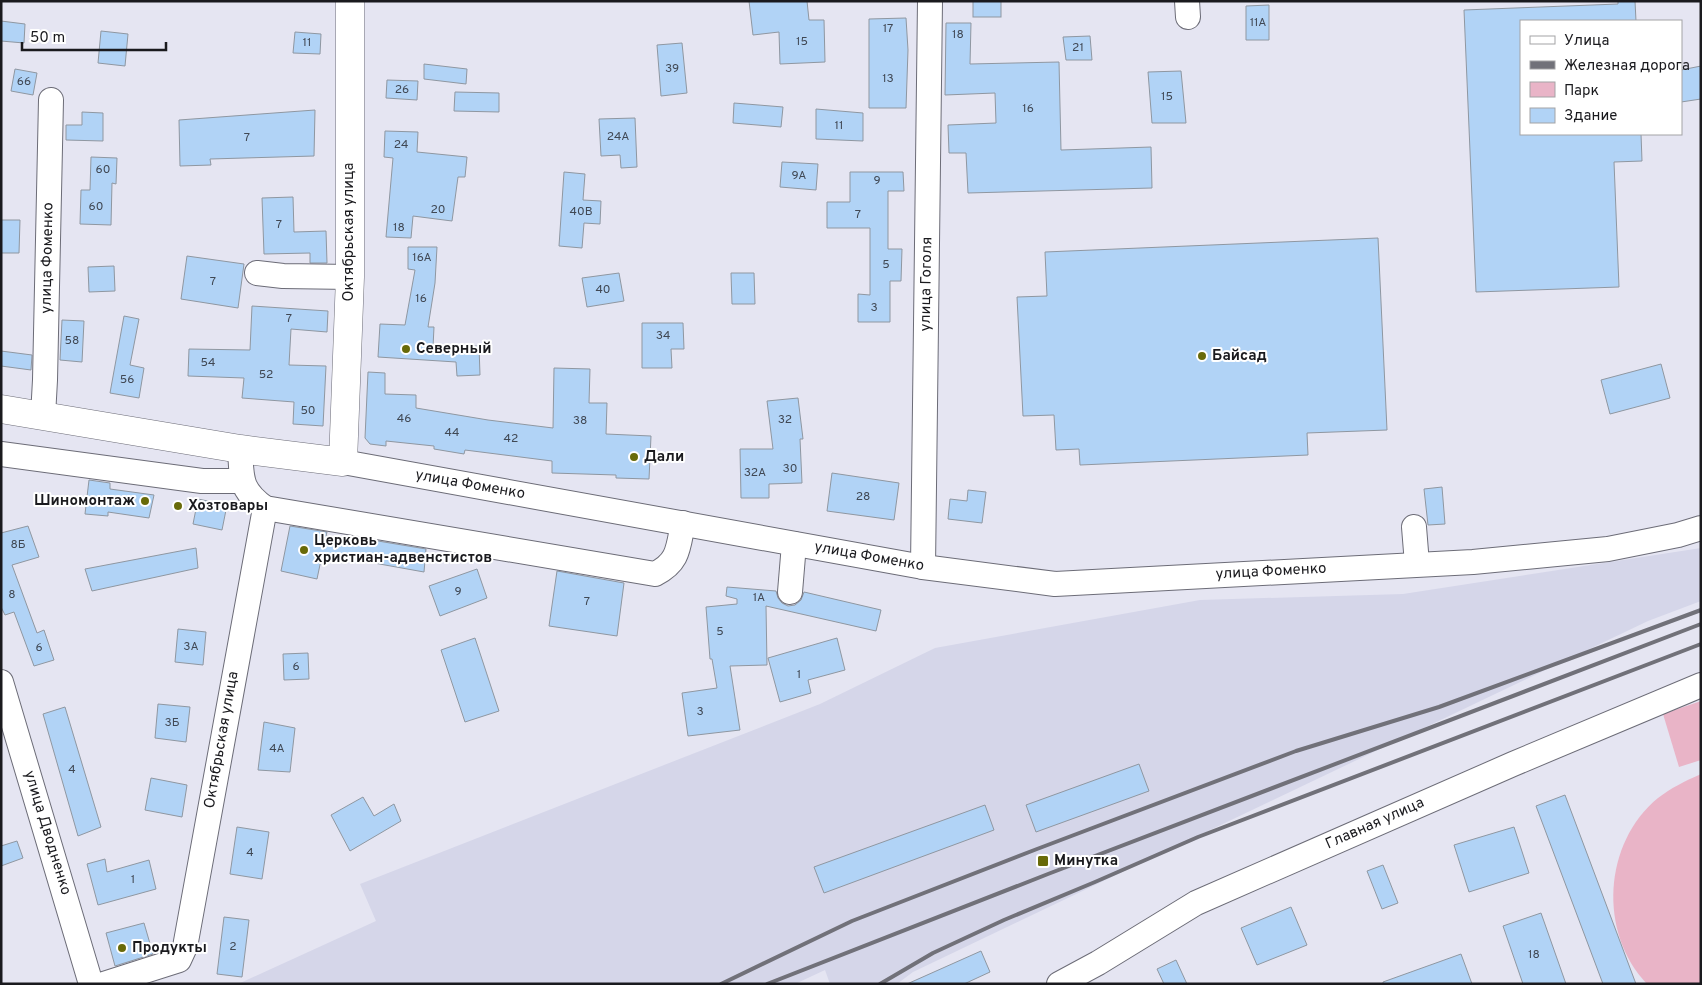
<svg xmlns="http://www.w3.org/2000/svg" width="1702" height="985" font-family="Overpass,sans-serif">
<rect width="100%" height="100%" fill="#e5e5f2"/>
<!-- built -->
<polygon fill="#d5d6e9" points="1701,548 1701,601 1648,621 913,972 897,984 830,984 825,970 795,984 238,984 376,921 360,884 820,704 935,648 1200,600 1403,594"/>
<!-- green -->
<g fill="#e9b4c7">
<polygon points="1701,701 1701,760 1679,767 1663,714"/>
<path d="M1701 774V984H1647C1598 933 1603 843 1658 798 1671 788 1685 781 1701 774Z"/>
</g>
<!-- building -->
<g fill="#b1d3f6" stroke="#8f97a1">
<polygon points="749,1 807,1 809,20 824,20 825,62 780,64 779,32 753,35"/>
<rect x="973" y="1" width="28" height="16"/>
<polygon points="1618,1 1635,1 1636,21 1521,21 1521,134 1641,134 1642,161 1614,162 1619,287 1476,292 1464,10 1618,4"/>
<polygon points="1269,5 1269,40 1246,40 1246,6"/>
<polygon points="906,18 908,50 906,108 869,108 869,19"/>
<polygon points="1,21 25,24 24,43 1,41"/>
<polygon points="946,23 971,23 970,64 1059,62 1061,150 1151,147 1152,188 968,193 966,153 949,153 948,125 996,123 995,93 945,95"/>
<polygon points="101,31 128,34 125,66 98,63"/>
<polygon points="295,32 321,34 320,54 293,53"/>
<polygon points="1090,36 1092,60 1066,60 1063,37"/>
<polygon points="682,43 687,93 661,96 657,45"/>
<polygon points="424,64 467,69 466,84 424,79"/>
<polygon points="1701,66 1701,99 1681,102 1681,70"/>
<polygon points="15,69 37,73 33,95 11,91"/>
<polygon points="1181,71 1186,123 1152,123 1148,72"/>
<polygon points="387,80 418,81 417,100 386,98"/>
<polygon points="455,92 499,93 499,112 454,111"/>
<polygon points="734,103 783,107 781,127 733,123"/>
<polygon points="816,109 863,113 863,141 816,139"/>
<polygon points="315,110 314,156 210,159 211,165 180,166 179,120"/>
<polygon points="82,112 103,113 103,141 66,140 66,125 82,125"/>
<polygon points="635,118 637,167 621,168 620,155 601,156 599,119"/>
<polygon points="385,131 418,132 417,152 467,157 465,177 458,177 452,221 413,216 411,238 386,237 393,158 384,157"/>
<polygon points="91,157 117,158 116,184 112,183 111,225 80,224 81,190 90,190"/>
<polygon points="782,162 818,164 816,190 780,187"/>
<polygon points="564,172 585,174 583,200 601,201 600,224 584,223 582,248 559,246"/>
<polygon points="850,172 903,172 904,191 888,191 888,249 902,249 901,281 890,281 890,322 858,322 858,294 870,295 870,228 827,228 827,202 850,202"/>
<polygon points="293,197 294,232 326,231 327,263 310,263 310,253 264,254 262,198"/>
<polygon points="1,220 20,220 19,253 1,253"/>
<polygon points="1378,238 1387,430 1307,433 1308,455 1080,465 1079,449 1056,450 1054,415 1023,416 1017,297 1047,296 1045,252"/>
<polygon points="408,247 437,247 435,283 428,327 434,327 433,347 479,346 480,375 457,376 456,362 378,357 380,324 405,325 415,270 408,269"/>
<polygon points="187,256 244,264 238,308 181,299"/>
<polygon points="114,266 115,291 89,292 88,267"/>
<polygon points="619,273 624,301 587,307 582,278"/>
<polygon points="731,273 754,273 755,304 732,304"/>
<polygon points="252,306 328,311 327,332 291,329 289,365 326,366 323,426 293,424 294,402 242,398 244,378 188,376 189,349 250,350"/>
<polygon points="124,316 139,319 130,365 144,368 139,398 110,393"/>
<polygon points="62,320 84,321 82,362 60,360"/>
<polygon points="642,323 683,323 684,349 671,349 672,368 642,368"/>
<polygon points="1,351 32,355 31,370 1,366"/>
<polygon points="1661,364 1670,398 1610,414 1601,380"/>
<polygon points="554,368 590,369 589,403 607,403 606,434 651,436 649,479 616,478 616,475 552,473 552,461 465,450 464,454 434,449 434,446 386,441 386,446 370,444 365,438 368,372 385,373 385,394 416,395 416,408 488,420 553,428"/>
<polygon points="798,398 803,439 800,439 802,483 769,484 769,498 741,498 740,449 773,449 767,401"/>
<polygon points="832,473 899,483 894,520 827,511"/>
<polygon points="89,480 110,483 110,489 154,495 149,518 108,512 108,516 85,514"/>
<polygon points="1442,487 1445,524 1428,525 1424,489"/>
<polygon points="968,490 986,492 982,523 948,519 950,499 967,501"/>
<polygon points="198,499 227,505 222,530 193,524"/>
<polygon points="28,526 39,557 12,565 37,633 44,630 54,660 34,666 14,612 5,615 1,607 1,533"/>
<polygon points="290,526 327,532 326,536 360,538 426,549 424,572 374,563 374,561 322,555 317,579 281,571"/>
<polygon points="196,548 198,568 92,591 85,569"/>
<polygon points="477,569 487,598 440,616 429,586"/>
<polygon points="557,571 624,583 617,636 549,626"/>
<polygon points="727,587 776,591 778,598 782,603 788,606 795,605 801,600 804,592 881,610 876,631 766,606 767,665 730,666 740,730 688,736 682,693 717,688 712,659 710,659 706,607 737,604 737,599 726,596"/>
<polygon points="178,629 206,632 203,665 175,662"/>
<polygon points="475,638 499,711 465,722 441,650"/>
<polygon points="837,638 845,670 808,680 811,693 780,702 768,658"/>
<polygon points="308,653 309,679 284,680 283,654"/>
<polygon points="158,704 190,707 186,742 155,738"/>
<polygon points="65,707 101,827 78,836 43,714"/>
<polygon points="264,722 295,728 290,772 258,770"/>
<polygon points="1139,764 1149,791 1036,832 1026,805"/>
<polygon points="151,778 187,785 182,817 145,810"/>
<polygon points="1565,795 1636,984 1603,984 1536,806"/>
<polygon points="363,797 374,816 394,804 401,821 350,851 331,815"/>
<polygon points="985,805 994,830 824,893 814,867"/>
<polygon points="237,827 269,832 262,879 230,874"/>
<polygon points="1514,827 1529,873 1469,892 1454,845"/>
<polygon points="17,841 23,858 1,866 1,846"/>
<polygon points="105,859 107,872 149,860 156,889 98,905 87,864"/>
<polygon points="1383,865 1398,903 1382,909 1367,871"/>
<polygon points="1291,907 1307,945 1257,965 1241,928"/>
<polygon points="1541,913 1566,984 1523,984 1503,926"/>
<polygon points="224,917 249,920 242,977 217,974"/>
<polygon points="144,923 153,954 115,966 106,933"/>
<polygon points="981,951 990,972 964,984 907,984"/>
<polygon points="1461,954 1472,984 1383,984 1383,982"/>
<polygon points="1176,960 1187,984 1164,984 1157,969"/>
</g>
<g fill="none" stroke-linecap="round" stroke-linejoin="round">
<defs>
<g id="minor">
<polyline points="1187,1 1188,17"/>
<polyline points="257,273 283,276 350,277"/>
<polyline points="43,416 45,380 51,100"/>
<polyline points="1,454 202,481 242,481"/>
<polyline points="343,462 923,567 1055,584 1473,562 1608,549 1678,535 1701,528"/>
<path d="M265 508 655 574C679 562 678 548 683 523"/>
<polyline points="1414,527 1417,564"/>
<polyline points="923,567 930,1"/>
<polyline points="790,592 794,544"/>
<polyline points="1,682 91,984"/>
<path d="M104 984 179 960 185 947 265 508C239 489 242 478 240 449"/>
<polyline points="1059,984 1098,963 1196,903 1513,764 1701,685"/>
</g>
<polyline id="major" points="1,409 240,449 343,462 350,277 350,1"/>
</defs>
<!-- minor casing -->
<use href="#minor" stroke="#6c6c77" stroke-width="26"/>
<!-- major casing -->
<use href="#major" stroke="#6c6c77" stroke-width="29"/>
<!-- minor -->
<use href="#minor" stroke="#fff" stroke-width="24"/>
<!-- major -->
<use href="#major" stroke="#fff" stroke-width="28"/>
<!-- rail -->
<g stroke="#717179" stroke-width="4">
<polyline points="721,984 852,921 1037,849 1296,751 1439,707 1701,610"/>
<polyline points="767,984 1048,874 1701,624"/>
<polyline points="880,984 933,953 1004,920 1095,882 1198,837 1701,644"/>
</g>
</g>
<!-- markers -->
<g fill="#686a09" stroke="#fff" stroke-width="2">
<circle cx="406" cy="349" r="5"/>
<circle cx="1202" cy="356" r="5"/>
<circle cx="634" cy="457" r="5"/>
<circle cx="145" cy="501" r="5"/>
<circle cx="178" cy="506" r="5"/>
<circle cx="304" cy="550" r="5"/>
<rect x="1037" y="855" width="12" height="12" rx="2.5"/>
<circle cx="122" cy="948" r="5"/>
</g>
<g text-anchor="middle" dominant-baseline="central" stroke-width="4" stroke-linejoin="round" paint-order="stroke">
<!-- number labels -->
<g font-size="12" fill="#404854">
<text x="1258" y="23">11А</text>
<text x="888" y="29">17</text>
<text x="958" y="35">18</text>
<text x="802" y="42">15</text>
<text x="307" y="43">11</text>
<text x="1078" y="48">21</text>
<text x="672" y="69">39</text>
<text x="888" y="79">13</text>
<text x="24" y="82">66</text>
<text x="402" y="90">26</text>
<text x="1167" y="97">15</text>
<text x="1028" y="109">16</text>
<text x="839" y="126">11</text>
<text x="618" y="137">24А</text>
<text x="247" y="138">7</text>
<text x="401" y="145">24</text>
<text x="103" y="170">60</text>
<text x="799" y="176">9А</text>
<text x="877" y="181">9</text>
<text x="96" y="207">60</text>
<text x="438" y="210">20</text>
<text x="581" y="212">40В</text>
<text x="858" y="215">7</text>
<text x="279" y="225">7</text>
<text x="399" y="228">18</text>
<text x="422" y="258">16А</text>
<text x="886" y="265">5</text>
<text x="213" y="282">7</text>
<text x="603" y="290">40</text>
<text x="421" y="299">16</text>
<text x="874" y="308">3</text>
<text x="289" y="319">7</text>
<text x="663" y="336">34</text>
<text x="72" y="341">58</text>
<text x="208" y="363">54</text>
<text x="266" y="375">52</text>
<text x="127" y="380">56</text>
<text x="308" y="411">50</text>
<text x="404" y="419">46</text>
<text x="785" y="420">32</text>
<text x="580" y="421">38</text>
<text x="452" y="433">44</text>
<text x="511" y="439">42</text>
<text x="790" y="469">30</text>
<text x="755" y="473">32А</text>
<text x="863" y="497">28</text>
<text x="18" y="545">8Б</text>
<text x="458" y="592">9</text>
<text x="12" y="595">8</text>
<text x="759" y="598">1А</text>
<text x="587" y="602">7</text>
<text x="720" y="632">5</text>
<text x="191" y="647">3А</text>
<text x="39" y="648">6</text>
<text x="296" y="667">6</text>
<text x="799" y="675">1</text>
<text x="700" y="712">3</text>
<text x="172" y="723">3Б</text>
<text x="277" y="749">4А</text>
<text x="72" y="770">4</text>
<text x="250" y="853">4</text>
<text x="133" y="880">1</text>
<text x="233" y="947">2</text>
<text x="1534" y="955">18</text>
</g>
<!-- street labels -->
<g font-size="15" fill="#1a1a1e" stroke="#fff">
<text transform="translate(349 232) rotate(-90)">Октябрьская улица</text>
<text transform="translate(48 258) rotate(-89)">улица Фоменко</text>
<text transform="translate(927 284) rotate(-89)">улица Гоголя</text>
<text transform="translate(470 485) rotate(10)">улица Фоменко</text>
<text transform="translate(869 557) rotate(10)">улица Фоменко</text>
<text transform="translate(1271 572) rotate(-3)">улица Фоменко</text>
<text transform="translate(222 740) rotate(-80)">Октябрьская улица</text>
<text transform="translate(1375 824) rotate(-24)">Главная улица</text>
<text transform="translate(47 833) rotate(73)">улица Дводненко</text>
</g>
<!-- poi labels -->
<g font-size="15" font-weight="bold" fill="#1a1a1e" stroke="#fff" text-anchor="start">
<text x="416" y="349">Северный</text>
<text x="1212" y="356">Байсад</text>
<text x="644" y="457">Дали</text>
<text x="135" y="501" text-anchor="end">Шиномонтаж</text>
<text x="188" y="506">Хозтовары</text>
<text x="314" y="541">Церковь<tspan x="314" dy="17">христиан-адвенстистов</tspan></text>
<text x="1054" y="861">Минутка</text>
<text x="132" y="948">Продукты</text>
</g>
</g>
<!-- border -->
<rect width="1702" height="985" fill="none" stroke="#1a1a1e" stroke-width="5"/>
<!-- legend -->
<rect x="1520" y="20" width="162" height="115" fill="#ffffff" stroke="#a3a3a5"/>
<rect x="1530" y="36" width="25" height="8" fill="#ffffff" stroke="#a3a3a5"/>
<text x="1564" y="45" font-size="15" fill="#1a1a1e">Улица</text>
<rect x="1530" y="61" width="25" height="8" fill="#717179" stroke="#a3a3a5"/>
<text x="1564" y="70" font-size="15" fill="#1a1a1e">Железная дорога</text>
<rect x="1530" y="82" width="25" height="15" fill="#e9b4c7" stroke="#a3a3a5"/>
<text x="1564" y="95" font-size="15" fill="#1a1a1e">Парк</text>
<rect x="1530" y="108" width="25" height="15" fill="#b1d3f6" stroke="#a3a3a5"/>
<text x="1564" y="120" font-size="15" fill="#1a1a1e">Здание</text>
<!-- scale -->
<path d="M22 42v8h144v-8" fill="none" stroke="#1a1a1e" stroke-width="2.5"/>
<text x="30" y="42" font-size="15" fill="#1a1a1e" stroke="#ffffff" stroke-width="4" paint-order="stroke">50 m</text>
</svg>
